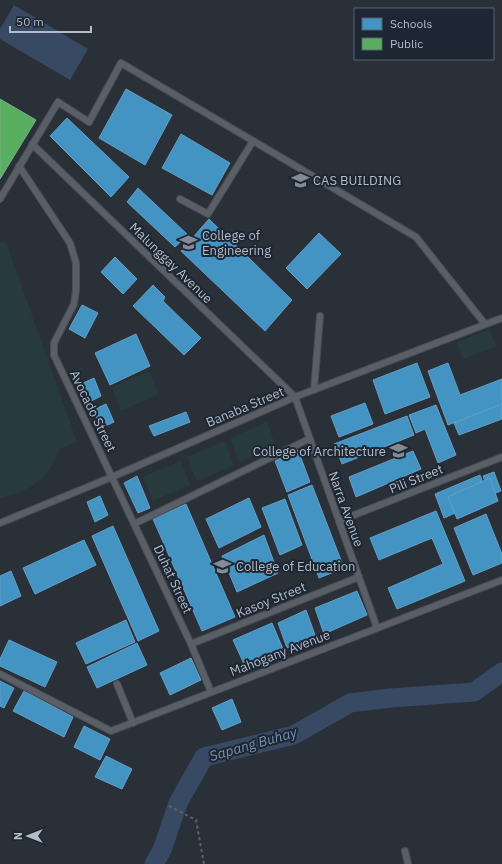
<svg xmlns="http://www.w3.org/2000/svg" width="502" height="864" font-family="'IBM Plex Sans',sans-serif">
<rect width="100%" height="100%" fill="#2a3038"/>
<!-- green -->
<g fill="#273a3e">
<path d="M6 242 77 442 59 449C48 481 31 490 0 498V243Z"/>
<polygon points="490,329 496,347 463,359 457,342"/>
<polygon points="149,371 159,394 121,411 112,387"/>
<polygon points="267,422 276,447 239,462 230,438"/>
<polygon points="225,441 234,466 197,481 187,457"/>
<polygon points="181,461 190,485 153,501 143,477"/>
</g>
<!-- water -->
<polygon fill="#384963" points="14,5 88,49 70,80 0,39 0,29"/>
<!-- schools -->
<g fill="#4393c3" stroke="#659fc5">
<polygon points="126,89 172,115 145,165 99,138"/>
<polygon points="67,118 129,177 111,197 50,136"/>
<polygon points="181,134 230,163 212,195 162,168"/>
<polygon points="138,188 188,235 175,247 127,202"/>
<polygon points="209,219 292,300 265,331 181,251"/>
<polygon points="319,233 341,254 307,289 286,268"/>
<polygon points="115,257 137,279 123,294 101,272"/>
<polygon points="153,285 165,297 163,301 201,338 184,355 133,306"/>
<polygon points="82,305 98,313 85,338 69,329"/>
<polygon points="136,334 150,366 110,385 95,353"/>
<polygon points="417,363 430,397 385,414 373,380"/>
<polygon points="448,363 460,395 502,379 502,404 448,425 428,371"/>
<polygon points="94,378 101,396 89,402 81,384"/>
<polygon points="365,403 373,424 339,437 331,416"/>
<polygon points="106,404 114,422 101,428 93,410"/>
<polygon points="502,404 502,419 459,435 454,423"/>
<polygon points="436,405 456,455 438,463 425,429 416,433 409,415"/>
<polygon points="186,412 190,422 154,436 149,426"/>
<polygon points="407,416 414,435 342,464 334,444"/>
<polygon points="298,450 310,482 287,492 275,461"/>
<polygon points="413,451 421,469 356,497 349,477"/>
<polygon points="494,472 501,491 490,495 483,476"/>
<polygon points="480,475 489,498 444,518 435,494"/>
<polygon points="137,476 150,508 138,513 124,483"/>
<polygon points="490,478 498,501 457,519 448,497"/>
<polygon points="312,485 344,568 319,578 288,495"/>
<polygon points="100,496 108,515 95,522 87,502"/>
<polygon points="249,498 261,527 219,548 206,519"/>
<polygon points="285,499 302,545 280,555 262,508"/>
<polygon points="186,504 235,617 202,631 153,519"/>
<polygon points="436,511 465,581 397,609 388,588 443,564 432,538 379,560 370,538"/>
<polygon points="486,514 502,554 502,563 473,575 454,528"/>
<polygon points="113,526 159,631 138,641 92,536"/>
<polygon points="264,535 278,573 237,592 222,556"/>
<polygon points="84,540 96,565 35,594 23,568"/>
<polygon points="11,571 21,596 0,606 0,576"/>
<polygon points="357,591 367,615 324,634 315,608"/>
<polygon points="306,610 315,635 287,648 278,623"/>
<polygon points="126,620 135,642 86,664 76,643"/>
<polygon points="272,623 283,649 245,666 233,640"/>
<polygon points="9,640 57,662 45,687 0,666 0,659"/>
<polygon points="137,643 147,665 97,688 87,667"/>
<polygon points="191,658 201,680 170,695 160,673"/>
<polygon points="0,681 14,688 4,708 0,706"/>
<polygon points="24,691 73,717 64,737 13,711"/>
<polygon points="232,699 241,722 222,730 212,708"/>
<polygon points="84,726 110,739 100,760 74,747"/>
<polygon points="106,756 132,769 122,789 95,777"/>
</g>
<!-- public -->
<polygon fill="#5aae61" stroke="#75b280" points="0,99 36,120 0,179"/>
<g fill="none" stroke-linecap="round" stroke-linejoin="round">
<!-- river -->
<polyline stroke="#384963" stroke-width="19" points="154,864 162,850 178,803 204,757 294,735 350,703 391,698 474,692 502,672"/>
<defs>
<g id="service">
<polyline points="32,144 295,397 377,628"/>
<polyline points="19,166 70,243 76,263 76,290 74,304 54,343 54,355 191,644 211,692"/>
<polyline points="0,199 58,102 89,122 121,63 416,237 485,324"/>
<polyline points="180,199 208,214 253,141"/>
<polyline points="314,390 320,316"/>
<polyline points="339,521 502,457"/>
<polyline points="0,523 112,477 295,397 502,318"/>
<polyline points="134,524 309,439"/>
<polyline points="191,644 359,577"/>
<polyline points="0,674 111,731 502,580"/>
<polyline points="117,684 133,723"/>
<polyline points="405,851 408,864"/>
</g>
</defs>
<!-- service casing -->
<use href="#service" stroke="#484c53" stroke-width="8"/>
<!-- path -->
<polyline stroke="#5d636a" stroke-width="2" stroke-dasharray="3 3" stroke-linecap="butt" points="169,806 196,820 204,864"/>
<!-- service -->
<use href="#service" stroke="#5a5e66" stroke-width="6"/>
</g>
<!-- icons -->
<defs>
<symbol id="university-bare" viewBox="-9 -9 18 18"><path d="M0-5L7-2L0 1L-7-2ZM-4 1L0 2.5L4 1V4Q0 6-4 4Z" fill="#848b96" stroke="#1d2633" stroke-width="2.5" paint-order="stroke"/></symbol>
</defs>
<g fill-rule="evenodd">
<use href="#university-bare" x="288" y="168" width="25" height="25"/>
<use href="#university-bare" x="176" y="230" width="25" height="25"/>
<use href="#university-bare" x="386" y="438" width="25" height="25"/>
<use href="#university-bare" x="210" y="554" width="25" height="25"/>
</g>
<g text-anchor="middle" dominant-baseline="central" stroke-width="4" stroke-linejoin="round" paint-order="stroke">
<!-- poi labels -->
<g font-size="13" fill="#b4bcc9" stroke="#1d2633" text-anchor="start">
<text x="313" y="180">CAS BUILDING</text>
<text x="202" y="235">College of<tspan x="202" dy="15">Engineering</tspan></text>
<text x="386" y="451" text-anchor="end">College of Architecture</text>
<text x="236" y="566">College of Education</text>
</g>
<!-- street labels -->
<g font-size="13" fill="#b4bcc9" stroke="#1d2633">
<text transform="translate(171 263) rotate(44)">Malunggay Avenue</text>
<text transform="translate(245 407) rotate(-23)">Banaba Street</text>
<text transform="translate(93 411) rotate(64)">Avocado Street</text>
<text transform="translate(416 479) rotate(-22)">Pili Street</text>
<text transform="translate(346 509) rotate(70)">Narra Avenue</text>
<text transform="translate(173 579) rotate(65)">Duhat Street</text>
<text transform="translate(271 600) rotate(-22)">Kasoy Street</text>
<text transform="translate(280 653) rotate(-21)">Mahogany Avenue</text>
</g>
<!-- water labels -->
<g font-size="14" font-style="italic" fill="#7c92b1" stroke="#1d2633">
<text transform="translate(253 744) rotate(-16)">Sapang Buhay</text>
</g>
</g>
<!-- legend -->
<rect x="354" y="8" width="140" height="52" fill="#1d2633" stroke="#59626f"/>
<rect x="362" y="18" width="20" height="12" fill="#4393c3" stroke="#59626f"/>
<text x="390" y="28" font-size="12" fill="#b4bcc9">Schools</text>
<rect x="362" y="38" width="20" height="12" fill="#5aae61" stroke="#59626f"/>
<text x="390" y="48" font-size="12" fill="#b4bcc9">Public</text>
<!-- north arrow -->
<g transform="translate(28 836) rotate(270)" stroke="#1d2633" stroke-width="3" paint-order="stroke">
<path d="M0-3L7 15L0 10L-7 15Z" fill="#b4bcc9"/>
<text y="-6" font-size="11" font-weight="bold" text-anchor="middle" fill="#b4bcc9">N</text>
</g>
<!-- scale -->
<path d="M10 26v6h81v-6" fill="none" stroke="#b4bcc9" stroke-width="2"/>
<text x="16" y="26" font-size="12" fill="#b4bcc9" stroke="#1d2633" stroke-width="3" paint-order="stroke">50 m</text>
</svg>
